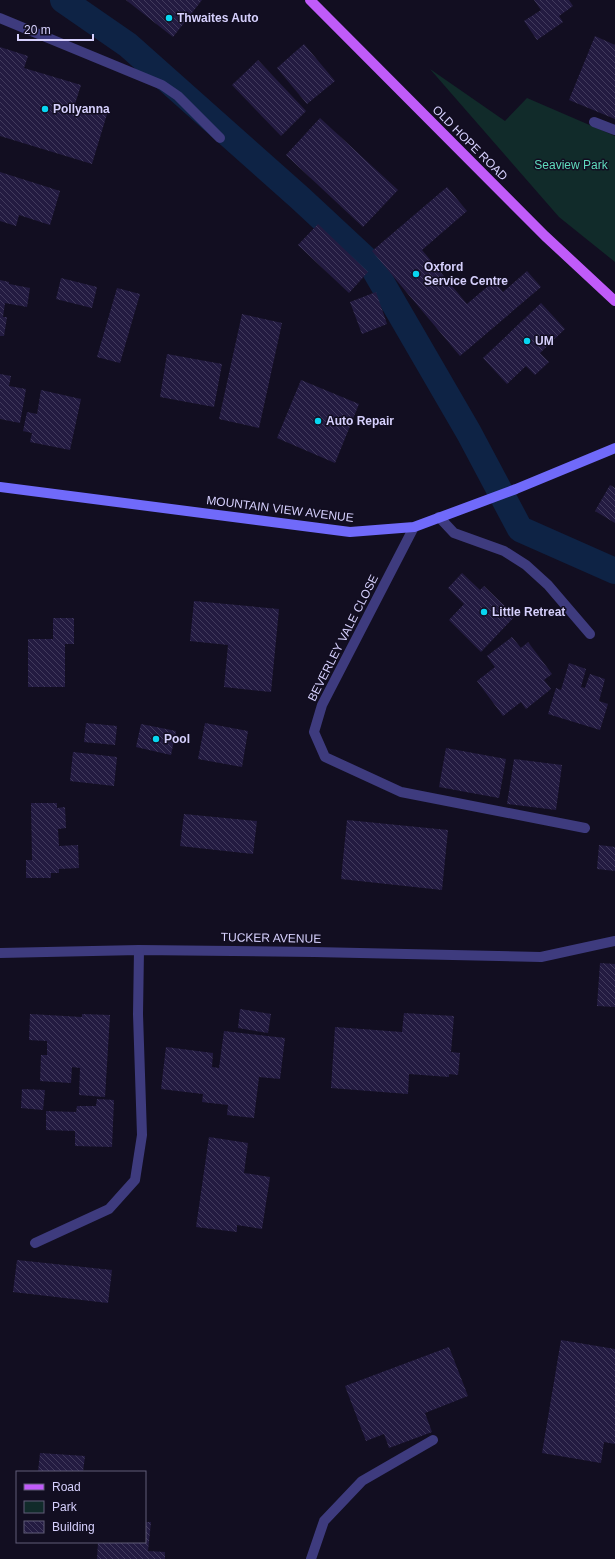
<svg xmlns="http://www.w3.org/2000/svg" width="615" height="1559" font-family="Arial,sans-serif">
<defs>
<pattern id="building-back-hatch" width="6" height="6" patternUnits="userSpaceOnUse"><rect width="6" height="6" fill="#231b41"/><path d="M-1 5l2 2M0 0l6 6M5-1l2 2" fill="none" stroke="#423b5d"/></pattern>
</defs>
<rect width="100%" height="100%" fill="#120e21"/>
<!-- green -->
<polygon fill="#112b2a" points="430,69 505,121 527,98 615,136 615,262 559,217"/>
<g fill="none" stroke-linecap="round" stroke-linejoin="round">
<!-- canal -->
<polyline stroke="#0e2345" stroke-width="26" points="63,0 128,45 300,198 371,264 469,433 520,529 615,571"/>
</g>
<!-- building -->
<g fill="url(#building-back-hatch)">
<polygon points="126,0 202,0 173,37"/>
<polygon points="534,0 569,0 573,6 559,16 563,22 537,40 524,21 541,10"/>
<polygon points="595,36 615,45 615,119 569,100"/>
<polygon points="304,44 335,81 307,104 277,68"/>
<polygon points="0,47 28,56 24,68 81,85 75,104 107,114 92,164 0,136"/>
<polygon points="258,60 306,111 281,136 232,85"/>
<polygon points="320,118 398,190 363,227 286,155"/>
<polygon points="0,172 60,191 50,225 19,215 16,226 0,221"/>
<polygon points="447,187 467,211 422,250 467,304 494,281 503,292 527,271 541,287 460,356 372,251"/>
<polygon points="318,224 368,272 349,293 298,245"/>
<polygon points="61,278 97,287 92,308 56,299"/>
<polygon points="0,280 9,282 9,284 30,288 27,307 5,303 3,317 7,317 4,336 0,336"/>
<polygon points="117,288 140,294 120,363 97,357"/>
<polygon points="376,292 387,324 362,334 350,302"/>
<polygon points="541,303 565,329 540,353 549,362 535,375 526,366 507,384 483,358"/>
<polygon points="242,314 282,323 259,428 219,419"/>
<polygon points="167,354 222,364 214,407 160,397"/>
<polygon points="0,374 11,376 9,386 26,389 20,423 0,419"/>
<polygon points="301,380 359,404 335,463 277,438"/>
<polygon points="41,390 81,399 70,450 30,442 32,433 23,431 27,412 37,414"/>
<polygon points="610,485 615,488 615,523 595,511"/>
<polygon points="462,573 480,590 484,586 515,616 481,652 449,620 464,604 448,588"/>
<polygon points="194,601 279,609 271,692 224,687 228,645 190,641"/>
<polygon points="53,618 74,618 74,644 65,644 65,687 28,687 28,639 53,639"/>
<polygon points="512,637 521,648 528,642 552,674 544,680 551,689 526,709 521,702 503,716 477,681 495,667 487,656"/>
<polygon points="569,663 586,669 581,687 585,688 590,674 605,679 599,701 608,704 600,730 548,714 556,688 561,690"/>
<polygon points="86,723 117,726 115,745 84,742"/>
<polygon points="205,723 248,731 242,767 198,759"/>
<polygon points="141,724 176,731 171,755 136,747"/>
<polygon points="446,748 506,759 499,798 439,787"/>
<polygon points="73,752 117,757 114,786 70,781"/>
<polygon points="514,759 562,765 556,810 507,804"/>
<polygon points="31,803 57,803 57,808 65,807 66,828 58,829 59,846 78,845 79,868 59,869 59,873 51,873 51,878 26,878 26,860 32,860"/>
<polygon points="184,814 257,821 253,854 180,846"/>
<polygon points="347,820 448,830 442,890 341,879"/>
<polygon points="599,845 615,847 615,871 597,869"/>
<polygon points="600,963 615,964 615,1007 597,1006"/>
<polygon points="240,1009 271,1014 268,1033 238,1028"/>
<polygon points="404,1013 454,1016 451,1052 460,1053 458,1075 449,1074 449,1077 409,1074 408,1094 331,1088 335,1027 402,1032"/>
<polygon points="30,1014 82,1017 82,1014 110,1015 105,1097 79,1095 80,1068 72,1067 71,1083 40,1081 41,1055 47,1055 47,1041 29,1040"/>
<polygon points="224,1031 285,1038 280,1079 259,1077 254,1118 227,1115 228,1105 202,1102 203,1094 161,1089 166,1047 213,1053 212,1067 219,1068"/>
<polygon points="22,1089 45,1090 43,1110 21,1108"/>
<polygon points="97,1099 114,1100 112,1147 75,1146 75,1131 46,1130 46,1111 76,1112 77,1106 96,1106"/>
<polygon points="209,1137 248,1143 244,1173 270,1177 262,1229 237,1225 237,1232 196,1227"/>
<polygon points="17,1260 112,1270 108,1303 13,1292"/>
<polygon points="561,1340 615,1349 615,1444 604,1442 601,1463 542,1453"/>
<polygon points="449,1347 468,1396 425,1413 432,1432 389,1448 384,1434 366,1441 345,1386"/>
<polygon points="40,1453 85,1456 83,1472 38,1472"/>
<polygon points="145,1522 151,1522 148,1551 165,1552 165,1559 97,1559 98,1542 145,1542"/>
</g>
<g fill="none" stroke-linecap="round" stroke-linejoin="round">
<!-- service -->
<polyline stroke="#3e3b7e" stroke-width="10" points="0,18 162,85 178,96 220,138"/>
<!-- minor -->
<g stroke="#3e3b7e" stroke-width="10">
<polyline points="594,122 615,130"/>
<polyline points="439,517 454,533 504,551 526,565 548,585 590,634"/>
<polyline points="414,527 322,705 314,732 325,757 401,792 585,828"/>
<polyline points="0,953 139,950 314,952 541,957 615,941"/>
<polyline points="35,1243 109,1209 135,1180 142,1135 138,1014 139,950"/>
<polyline points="311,1559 324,1521 362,1481 433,1440"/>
</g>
<!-- secondary -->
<polyline stroke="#706afa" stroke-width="10" points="0,487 350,532 414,527 516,489 615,448"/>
<!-- primary -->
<polyline stroke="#c05bf9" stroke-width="10" points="310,0 545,236 615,301"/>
</g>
<!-- markers -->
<g fill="#08d6f1" stroke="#120e21" stroke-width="1.5">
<circle cx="169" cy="18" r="4"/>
<circle cx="45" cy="109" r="4"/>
<circle cx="416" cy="274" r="4"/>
<circle cx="527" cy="341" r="4"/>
<circle cx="318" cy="421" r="4"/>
<circle cx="484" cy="612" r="4"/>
<circle cx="156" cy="739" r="4"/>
</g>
<g text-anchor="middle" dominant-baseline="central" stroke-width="3" stroke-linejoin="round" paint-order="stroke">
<!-- poi labels -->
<g font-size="12" font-weight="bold" fill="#d6d0fd" stroke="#120e21" text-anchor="start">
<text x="177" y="18">Thwaites Auto</text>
<text x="53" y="109">Pollyanna</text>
<text x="424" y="267">Oxford<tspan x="424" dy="14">Service Centre</tspan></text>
<text x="535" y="341">UM</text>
<text x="326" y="421">Auto Repair</text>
<text x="492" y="612">Little Retreat</text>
<text x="164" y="739">Pool</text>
</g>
<!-- street labels -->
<g font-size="12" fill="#d6d0fd" stroke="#120e21">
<text transform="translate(470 143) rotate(45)">OLD HOPE ROAD</text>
<text transform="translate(280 509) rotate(7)">MOUNTAIN VIEW AVENUE</text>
<text transform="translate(343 638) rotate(-63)">BEVERLEY VALE CLOSE</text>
<text transform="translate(271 938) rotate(1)">TUCKER AVENUE</text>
</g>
<!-- park labels -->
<g font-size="12" fill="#5fdbbd" stroke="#120e21">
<text x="571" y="165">Seaview Park</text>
</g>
</g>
<!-- legend -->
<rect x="16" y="1471" width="130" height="72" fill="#120e21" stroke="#605c79"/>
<rect x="24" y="1484" width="20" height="6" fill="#c05bf9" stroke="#605c79"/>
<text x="52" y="1491" font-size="12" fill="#d6d0fd">Road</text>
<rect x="24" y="1501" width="20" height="12" fill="#112b2a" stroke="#605c79"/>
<text x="52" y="1511" font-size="12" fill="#d6d0fd">Park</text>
<rect x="24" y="1521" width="20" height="12" fill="url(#building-back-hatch)" stroke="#605c79"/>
<text x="52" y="1531" font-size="12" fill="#d6d0fd">Building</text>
<!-- scale -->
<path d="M18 34v6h75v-6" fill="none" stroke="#d6d0fd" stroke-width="2"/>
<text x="24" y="34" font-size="12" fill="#d6d0fd" stroke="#120e21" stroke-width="3" paint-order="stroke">20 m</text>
</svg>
